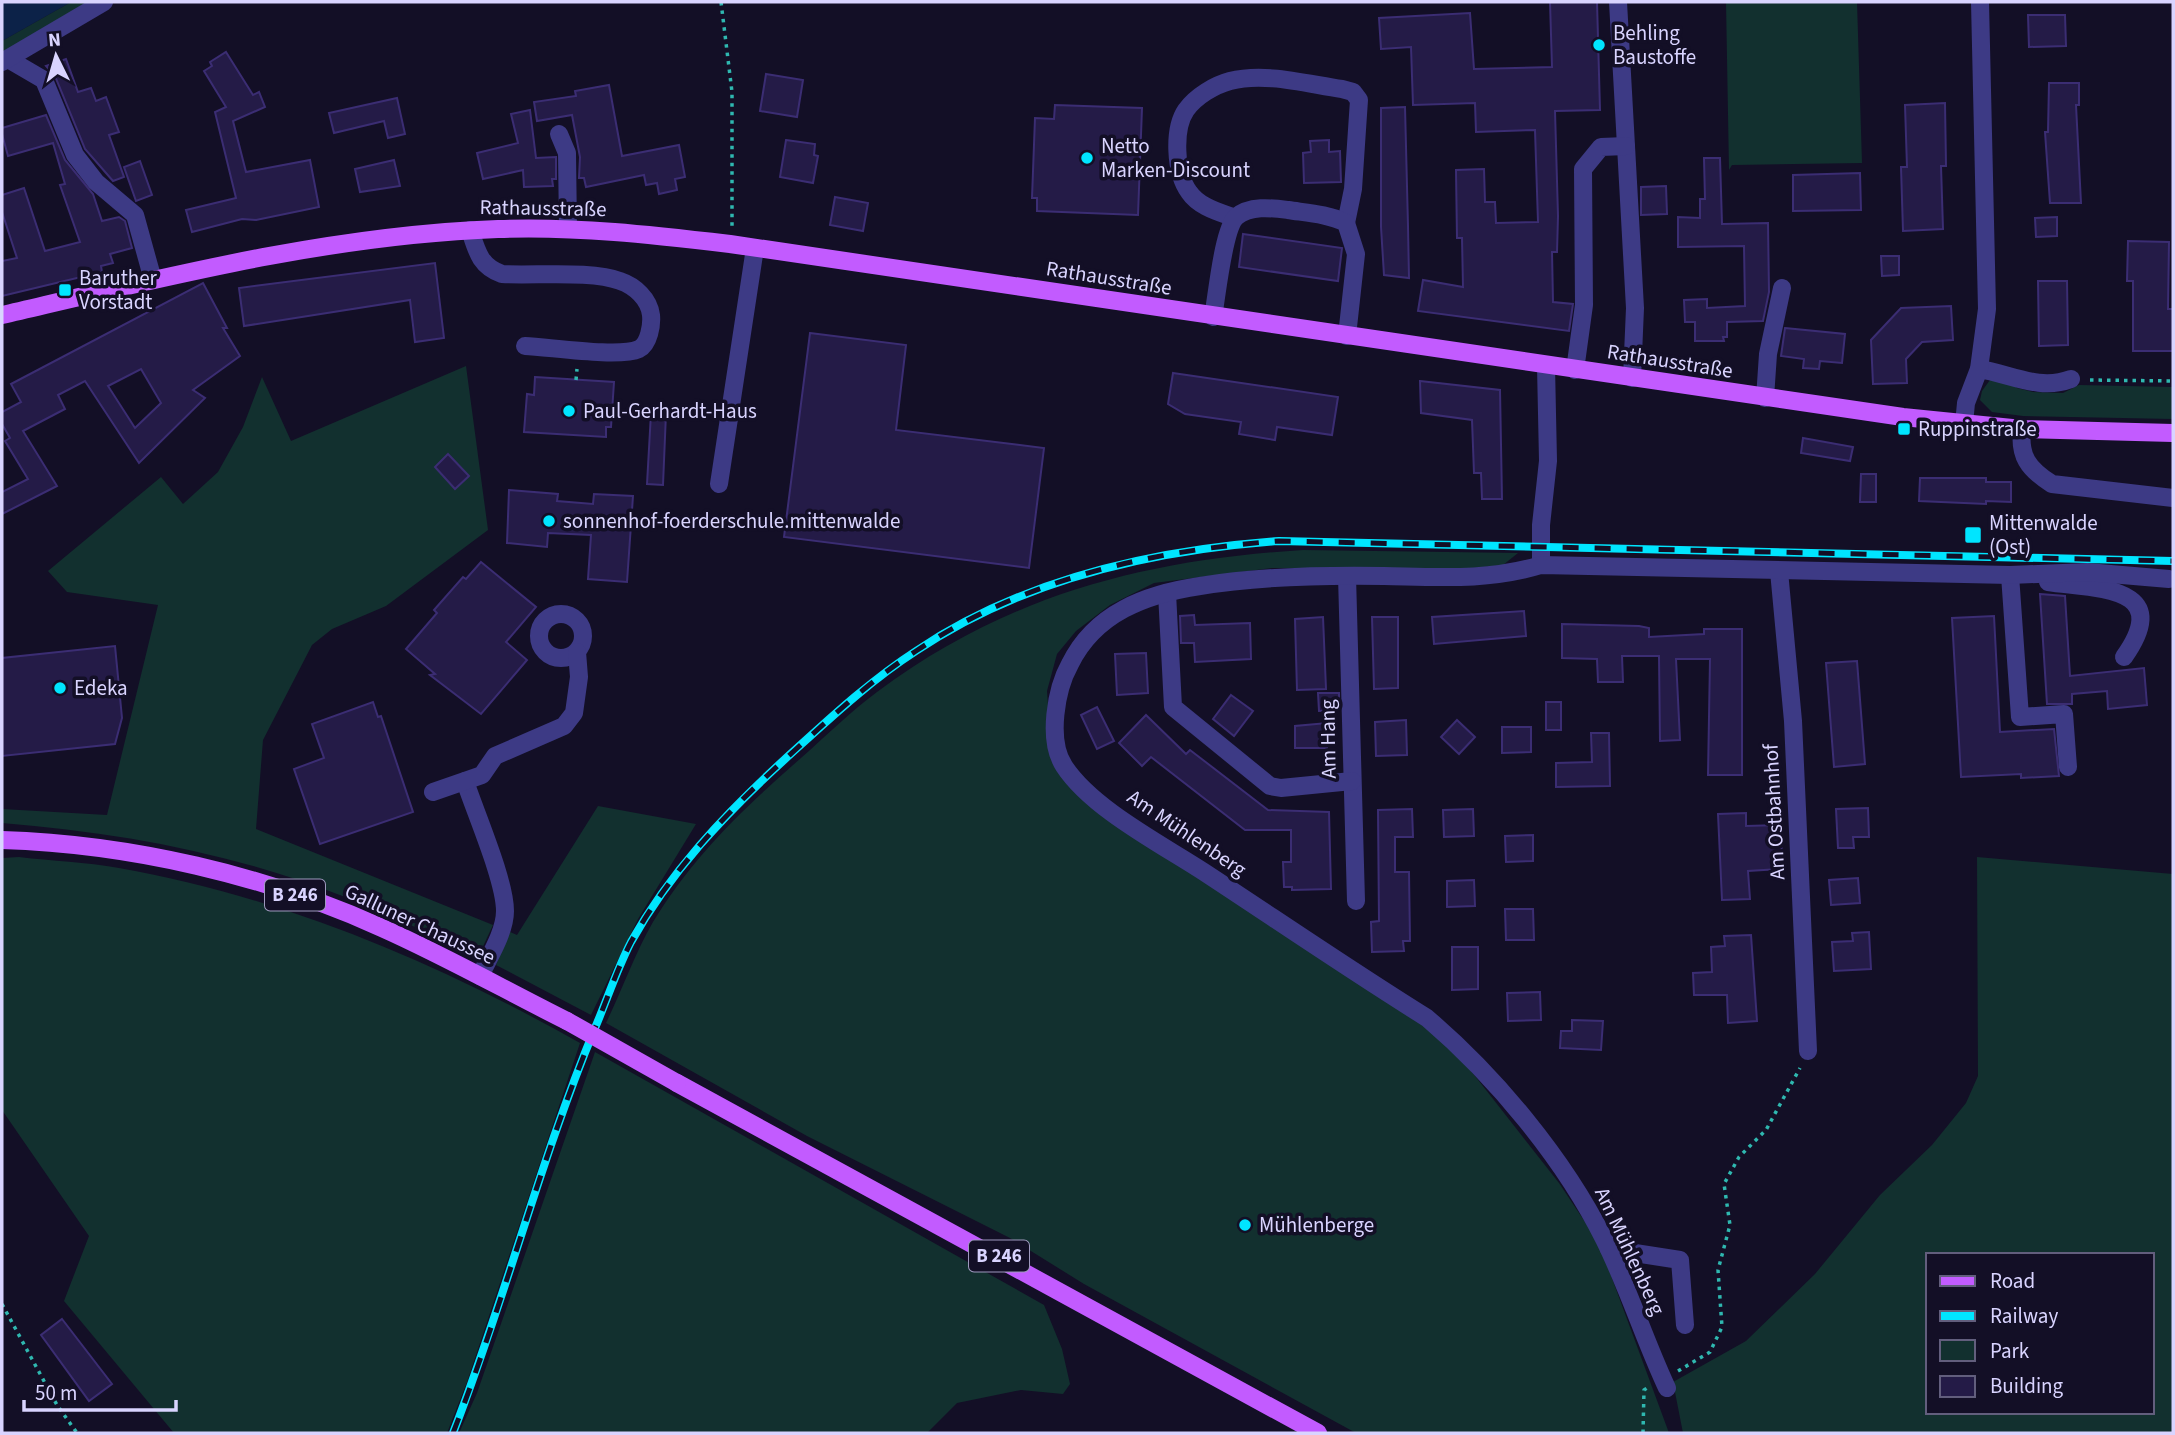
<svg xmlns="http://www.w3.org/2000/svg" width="2175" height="1435" font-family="'Source Sans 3',sans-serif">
<rect width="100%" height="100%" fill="#130f26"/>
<!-- green -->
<g fill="#12302f" fill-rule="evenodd">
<polygon points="71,2 96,2 2,56 2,41"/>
<polygon points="1726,2 1857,2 1862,163 1732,165 1729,170"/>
<path d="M466 366 488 530 386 606 332 629 312 645 263 740 256 829 493 925 479 955C426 933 375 907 321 888 217 850 111 832 2 823V809L107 815 158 605 67 592 48 571 161 477 183 504 218 472 243 427 262 377 291 441Z"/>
<polygon points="1990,380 2010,381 2017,388 2033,392 2063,393 2079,385 2173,387 2173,419 2023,416 1992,412 1980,400 1982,391"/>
<path d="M1303 550 1518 553 1503 565 1464 569 1272 568 1154 583 1110 605 1076 631 1057 654 1047 691 1052 762 1078 790 1426 1026 1457 1053 1559 1183 1599 1243 1669 1433H1356L1084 1284 1010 1238 807 1136 606 1023C622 990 635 953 653 922 694 855 743 809 801 758 826 736 851 711 877 692 1007 595 1144 560 1303 550Z"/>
<polygon points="598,806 696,824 638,919 591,1015 496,965 510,932 517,935"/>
<path d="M19 857C52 861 86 862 119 868 283 897 436 962 580 1043L467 1382 447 1433H174L64 1301 89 1236 2 1110V858Z"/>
<path d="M1977 857 2173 874V1433H1683L1673 1382 1746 1341 1815 1274 1880 1195 1932 1145 1966 1103 1978 1076ZM1928 1255H2152V1412H1928Z"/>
<polygon points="595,1052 1044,1305 1062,1349 1070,1384 1063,1394 1021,1390 957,1403 927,1433 459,1433 477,1393"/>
</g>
<!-- water -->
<polygon fill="#0c2248" points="2,2 71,2 2,41"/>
<!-- building -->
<g fill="#241b47" stroke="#3b2d73" stroke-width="2" fill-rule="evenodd">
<polygon points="1550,2 1597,2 1600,110 1555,111 1558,216 1557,252 1552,252 1553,302 1573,304 1569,331 1418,311 1423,280 1463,287 1462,238 1457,238 1456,170 1484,169 1485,202 1495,202 1496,223 1538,222 1535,130 1476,132 1475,103 1413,105 1411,47 1381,49 1379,18 1470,13 1474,69 1552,67"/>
<polygon points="2028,15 2065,15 2066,46 2029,47"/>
<polygon points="226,52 253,95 259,92 265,107 233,121 246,172 310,160 319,207 256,220 242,219 192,232 186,210 236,198 215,112 226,107 204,71 212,66 210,62"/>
<polygon points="66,59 78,92 91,88 96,101 106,97 119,132 109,135 124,177 113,181 85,149 55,76 46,66"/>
<polygon points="766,74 803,80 797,117 760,111"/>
<polygon points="2049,83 2079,83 2079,105 2076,105 2081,203 2050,203 2045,132 2048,132"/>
<polygon points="609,85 622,156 679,145 685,177 675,179 677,190 659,194 657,183 646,185 644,175 586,187 584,178 579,178 580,157 572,115 537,121 534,102 576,96 575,91"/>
<polygon points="397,98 405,134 388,138 384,121 334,133 329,113"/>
<polygon points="1945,103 1946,166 1941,166 1943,229 1903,231 1901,167 1907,167 1905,105"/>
<polygon points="1055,105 1142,108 1138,215 1037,211 1037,198 1032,198 1035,118 1054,119"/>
<polygon points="1405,107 1408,226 1409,278 1384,275 1381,227 1381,108"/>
<polygon points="530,110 536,158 556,157 556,179 552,179 553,186 524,187 523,170 483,179 477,153 518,143 511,114"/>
<polygon points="46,115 65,160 93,194 102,221 119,217 125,221 132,248 110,254 113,263 101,266 102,272 2,296 2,261 17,258 2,212 2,195 24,188 45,251 80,242 60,185 65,184 53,143 8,156 2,134 2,128"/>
<polygon points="786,140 815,144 814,155 818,156 813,183 780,177"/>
<polygon points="1329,140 1329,152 1340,151 1341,182 1304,183 1303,153 1311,152 1310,141"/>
<polygon points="1704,158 1720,158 1722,224 1768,223 1769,292 1763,321 1727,322 1727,337 1723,337 1724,341 1695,341 1695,322 1685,322 1684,300 1707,299 1707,308 1745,306 1744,246 1678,247 1678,217 1700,218 1700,199 1705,199"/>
<polygon points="394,160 400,186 360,192 355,169"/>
<polygon points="140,161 152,195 136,201 124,167"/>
<polygon points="1860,173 1861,210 1793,211 1793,175"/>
<polygon points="1666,186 1667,214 1641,215 1641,187"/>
<polygon points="835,197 868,203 863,231 830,225"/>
<polygon points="2057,217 2057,236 2036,237 2035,218"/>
<polygon points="1243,234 1342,248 1338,281 1239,267"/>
<polygon points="2128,241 2169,242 2168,309 2173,309 2173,351 2133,351 2133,281 2127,281"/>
<polygon points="1881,256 1899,256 1899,275 1882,276"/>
<polygon points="435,263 444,338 415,342 410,300 244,326 239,288"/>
<polygon points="2038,281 2067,281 2068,345 2039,346"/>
<path d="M203 283 227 328H223L240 356 193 390 205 398 139 463 85 381 58 395 65 409 23 431 57 486 2 514V492L28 479 5 441 10 438 2 424V412L21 402 11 384ZM141 369 161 403 135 428 108 386Z"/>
<polygon points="1951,306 1953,340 1922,342 1906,359 1907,383 1873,384 1871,340 1901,308"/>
<polygon points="1785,328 1845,334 1842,363 1820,361 1819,369 1803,368 1804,359 1781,356"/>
<polygon points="810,333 906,345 896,430 1044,448 1029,568 784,537"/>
<polygon points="1173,373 1338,397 1332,435 1277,427 1275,440 1239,434 1241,422 1185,414 1168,404"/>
<polygon points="535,377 614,382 611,427 606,427 606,437 524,432 527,394 534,395"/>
<polygon points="1420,381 1500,390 1502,499 1482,499 1481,473 1474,473 1472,420 1421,413"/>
<polygon points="651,413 666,413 663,485 647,484"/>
<polygon points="1803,438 1853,447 1850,461 1801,453"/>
<polygon points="448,454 469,476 455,489 435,467"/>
<polygon points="1861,474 1876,474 1876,502 1860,502"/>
<polygon points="1920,478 1986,478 1986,482 2011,482 2011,502 1986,501 1986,504 1919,501"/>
<polygon points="509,490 558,494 557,501 593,504 594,494 633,496 627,582 588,579 591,535 548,533 547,547 507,543"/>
<polygon points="481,562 536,607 506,642 527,660 481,714 430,675 435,674 406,649 437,613 434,610 463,577 466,579"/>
<polygon points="2040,594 2065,596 2070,676 2144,668 2147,705 2108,709 2107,691 2072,694 2072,704 2047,704"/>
<polygon points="1524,611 1526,636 1434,644 1432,617"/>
<polygon points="1194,615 1195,625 1250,623 1251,659 1195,662 1194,643 1181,643 1180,616"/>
<polygon points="1994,616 2000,732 2054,729 2059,776 2021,778 2021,774 1961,777 1952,618"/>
<polygon points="1323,617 1326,689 1297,690 1295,619"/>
<polygon points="1372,617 1398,617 1398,688 1374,689"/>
<polygon points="1562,624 1639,626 1649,628 1649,637 1704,634 1704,629 1742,629 1742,775 1708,775 1710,659 1676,659 1680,740 1660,741 1659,656 1622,656 1623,682 1598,682 1597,659 1562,658"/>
<polygon points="115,646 122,718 115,744 2,756 2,658"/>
<polygon points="1146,653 1148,693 1117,695 1115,654"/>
<polygon points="1857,661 1865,764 1834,767 1826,663"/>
<polygon points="1318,693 1339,693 1339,710 1319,711"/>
<polygon points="1231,695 1253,711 1234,736 1213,719"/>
<polygon points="373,702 378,717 381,716 413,812 320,844 294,769 324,758 312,724"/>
<rect x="1546" y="702" width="15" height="28"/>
<polygon points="1097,707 1114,741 1097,749 1081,715"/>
<polygon points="1146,715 1186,754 1190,750 1268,810 1329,812 1331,889 1292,890 1292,887 1284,887 1283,862 1291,862 1291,830 1245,830 1151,757 1142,766 1119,743"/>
<polygon points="1406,720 1407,755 1376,756 1375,722"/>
<polygon points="1457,720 1475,737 1459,754 1441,737"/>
<polygon points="1327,723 1327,748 1295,748 1295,726"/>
<polygon points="1502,727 1531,727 1531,752 1502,753"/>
<polygon points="1591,733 1609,733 1610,786 1556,787 1556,763 1592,762"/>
<polygon points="1868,808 1869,837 1853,837 1854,848 1838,848 1836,809"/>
<polygon points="1412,809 1413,837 1395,837 1395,872 1409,872 1410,941 1403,941 1404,951 1372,952 1371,922 1379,921 1378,810"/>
<polygon points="1473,809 1474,836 1444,837 1443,810"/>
<polygon points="1746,813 1746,826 1781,825 1782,869 1748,871 1750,899 1722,900 1718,814"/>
<polygon points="1533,835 1533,861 1506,862 1505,836"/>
<polygon points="1858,878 1860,903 1831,905 1829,880"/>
<polygon points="1474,880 1475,906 1447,907 1447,881"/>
<polygon points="1505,909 1533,909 1534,940 1506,940"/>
<polygon points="1869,932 1871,969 1834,971 1832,942 1853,941 1852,933"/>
<polygon points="1751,935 1757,1021 1728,1023 1727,995 1694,995 1693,973 1712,972 1711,947 1725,946 1724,936"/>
<polygon points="1452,947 1478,947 1478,989 1452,990"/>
<polygon points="1540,992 1541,1020 1508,1021 1507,993"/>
<polygon points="1572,1020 1603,1021 1601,1050 1560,1048 1561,1031 1572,1031"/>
<polygon points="62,1319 112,1384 89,1401 41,1335"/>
</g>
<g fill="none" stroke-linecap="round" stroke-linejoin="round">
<!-- path -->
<g stroke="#2fb8b0" stroke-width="3.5" stroke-dasharray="3.5 5" stroke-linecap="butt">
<polyline points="721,2 732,92 732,226"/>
<polyline points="576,380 577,369"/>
<polyline points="2090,380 2173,381"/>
<polyline points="2,1304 57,1405 77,1433"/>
<polyline points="1678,1371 1710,1352 1722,1327 1718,1270 1730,1225 1724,1184 1739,1157 1766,1130 1800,1068"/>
<polyline points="1643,1433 1644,1390 1647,1388"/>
</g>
<!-- minor -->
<g stroke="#3d3a85" stroke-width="18">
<polyline points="1618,2 1635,308 1632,378"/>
<polyline points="8,59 44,80 75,155 96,182 135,215 153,280"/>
<polyline points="2,62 104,2"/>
<polyline points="559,134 567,153 568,229"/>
<path d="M1235 218C1219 212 1199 207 1189 192 1175 173 1173 129 1186 110 1196 96 1215 85 1230 81 1265 72 1307 84 1342 89L1353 92 1359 100 1353 189 1346 223"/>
<path d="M470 230C477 252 480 266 502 274 533 276 593 270 620 281 635 286 649 299 651 315 652 325 649 344 639 349 619 358 550 347 525 346"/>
<path d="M1213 317C1217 296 1223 230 1236 217 1250 205 1272 208 1288 210 1308 213 1328 214 1346 223L1356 254 1347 336"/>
<path d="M1979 369C2011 374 2039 391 2071 379"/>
<polyline points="1575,370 1584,305 1583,169 1601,147 1626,146"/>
<polyline points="1765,398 1768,354 1782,288"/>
<polyline points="1964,424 1966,403 1979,369 1987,309 1980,2"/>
<path d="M2022 429C2019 456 2028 469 2052 484L2173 498"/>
<polyline points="719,484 755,248"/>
<polyline points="1541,565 1541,525 1548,461 1546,366"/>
<polyline points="1779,571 1793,721 1808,1051"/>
<polyline points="2010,575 2020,717 2064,714 2068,767"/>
<polyline points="1347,576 1356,901"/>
<path d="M2048 582C2095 589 2175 585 2124 657"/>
<polyline points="1167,593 1173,707 1270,786 1281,788 1352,781"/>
<circle cx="561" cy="636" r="22"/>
<path d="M465 781C475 812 505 880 505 911 505 932 489 957 480 976"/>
<polyline points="433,792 482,775 495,756 564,726 574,713 579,677 577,652"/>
<polyline points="1609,1249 1680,1260 1685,1325"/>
<path d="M1667 1388C1644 1339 1628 1287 1604 1239 1564 1159 1496 1077 1427 1018 1353 972 1280 922 1207 874 1163 845 1092 809 1064 766 1047 740 1056 689 1070 664 1095 613 1146 594 1200 586 1260 576 1323 575 1384 576 1438 577 1489 581 1541 565L2010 575 2087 572 2169 579"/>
</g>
<!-- major -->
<g stroke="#c25bff" stroke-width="18">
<path d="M2 315C165 277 330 235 498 229 576 226 653 235 730 244L1903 417 2022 429 2173 433"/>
<path d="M2 840C130 844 265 875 382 928 445 956 505 990 567 1021"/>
<polyline points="677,1083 1318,1433"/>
</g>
<defs>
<path id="rail" d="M453 1433C505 1300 540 1160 595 1028 607 1000 617 969 631 942 670 872 725 814 784 760 826 722 868 682 916 651 1023 579 1153 550 1279 541L2173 561"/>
</defs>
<!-- rail casing -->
<use href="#rail" stroke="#00e5ff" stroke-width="8"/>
<!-- rail -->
<use href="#rail" stroke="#130f26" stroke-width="5" stroke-dasharray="16" stroke-linecap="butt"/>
<!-- major-bridge -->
<polyline stroke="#c25bff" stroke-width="18" points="567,1021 677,1083"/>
</g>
<!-- markers -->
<g fill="#00e5ff" stroke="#130f26" stroke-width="2.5">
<circle cx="1599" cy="45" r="7"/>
<circle cx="1087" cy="158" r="7"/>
<rect x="58" y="283" width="14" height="14" rx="3.5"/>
<circle cx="569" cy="411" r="7"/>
<rect x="1897" y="422" width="14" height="14" rx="3.5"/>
<circle cx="549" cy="521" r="7"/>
<rect x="1964" y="526" width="18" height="18" rx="3.5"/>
<circle cx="60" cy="688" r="7"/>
<circle cx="1245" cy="1225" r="7"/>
</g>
<g text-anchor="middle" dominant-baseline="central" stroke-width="7" stroke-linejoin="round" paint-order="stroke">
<!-- shield labels -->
<g fill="#130f26" stroke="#9e99be" stroke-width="2">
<rect x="265" y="879.5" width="60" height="31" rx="5"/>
<rect x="969" y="1240.5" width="60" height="31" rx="5"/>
</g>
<g font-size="19" font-weight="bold" fill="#d9d4ff">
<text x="295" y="895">B 246</text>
<text x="999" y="1256">B 246</text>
</g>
<!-- poi labels -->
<g font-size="21" fill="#d9d4ff" stroke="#130f26" text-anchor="start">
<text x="1613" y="33">Behling<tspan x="1613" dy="24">Baustoffe</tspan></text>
<text x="1101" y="146">Netto<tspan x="1101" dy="24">Marken-Discount</tspan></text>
<text x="79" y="278">Baruther<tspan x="79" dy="24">Vorstadt</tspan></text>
<text x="583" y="411">Paul-Gerhardt-Haus</text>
<text x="1918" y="429">Ruppinstraße</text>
<text x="563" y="521">sonnenhof-foerderschule.mittenwalde</text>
<text x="1989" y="523">Mittenwalde<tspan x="1989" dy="24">(Ost)</tspan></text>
<text x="74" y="688">Edeka</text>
<text x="1259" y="1225">Mühlenberge</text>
</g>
<!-- street labels -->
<g font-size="21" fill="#d9d4ff" stroke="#130f26">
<text transform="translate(543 208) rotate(1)">Rathausstraße</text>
<text transform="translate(1109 278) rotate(9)">Rathausstraße</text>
<text transform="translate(1670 361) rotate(9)">Rathausstraße</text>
<text transform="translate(1328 739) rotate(-91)">Am Hang</text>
<text transform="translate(1774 812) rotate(-93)">Am Ostbahnhof</text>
<text transform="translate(1187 833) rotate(34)">Am Mühlenberg</text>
<text transform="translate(420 924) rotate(25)">Galluner Chaussee</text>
<text transform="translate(1630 1251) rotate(65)">Am Mühlenberg</text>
</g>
</g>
<!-- border -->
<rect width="2175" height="1435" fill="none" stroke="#d9d4ff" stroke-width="7"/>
<!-- legend -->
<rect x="1926" y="1253" width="228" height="161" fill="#130f26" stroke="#625e7d" stroke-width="2"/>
<rect x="1940" y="1276" width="35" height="10" fill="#c25bff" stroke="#625e7d" stroke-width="2"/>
<text x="1990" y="1288" font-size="21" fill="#d9d4ff">Road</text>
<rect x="1940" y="1311" width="35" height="10" fill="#00e5ff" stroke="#625e7d" stroke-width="2"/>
<text x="1990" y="1323" font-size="21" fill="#d9d4ff">Railway</text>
<rect x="1940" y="1340" width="35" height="21" fill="#12302f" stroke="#625e7d" stroke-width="2"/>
<text x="1990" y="1358" font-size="21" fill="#d9d4ff">Park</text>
<rect x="1940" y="1376" width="35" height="21" fill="#241b47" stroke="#625e7d" stroke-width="2"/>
<text x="1990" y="1393" font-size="21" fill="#d9d4ff">Building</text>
<!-- north arrow -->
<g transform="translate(56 56) rotate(355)" stroke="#130f26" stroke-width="5" paint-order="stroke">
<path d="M0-5L12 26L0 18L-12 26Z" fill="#d9d4ff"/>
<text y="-10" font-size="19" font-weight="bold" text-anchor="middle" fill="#d9d4ff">N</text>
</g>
<!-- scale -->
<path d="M24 1400v10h152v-10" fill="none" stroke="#d9d4ff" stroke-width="3.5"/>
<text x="35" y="1400" font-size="21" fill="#d9d4ff" stroke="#130f26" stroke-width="5" paint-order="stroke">50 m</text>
</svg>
